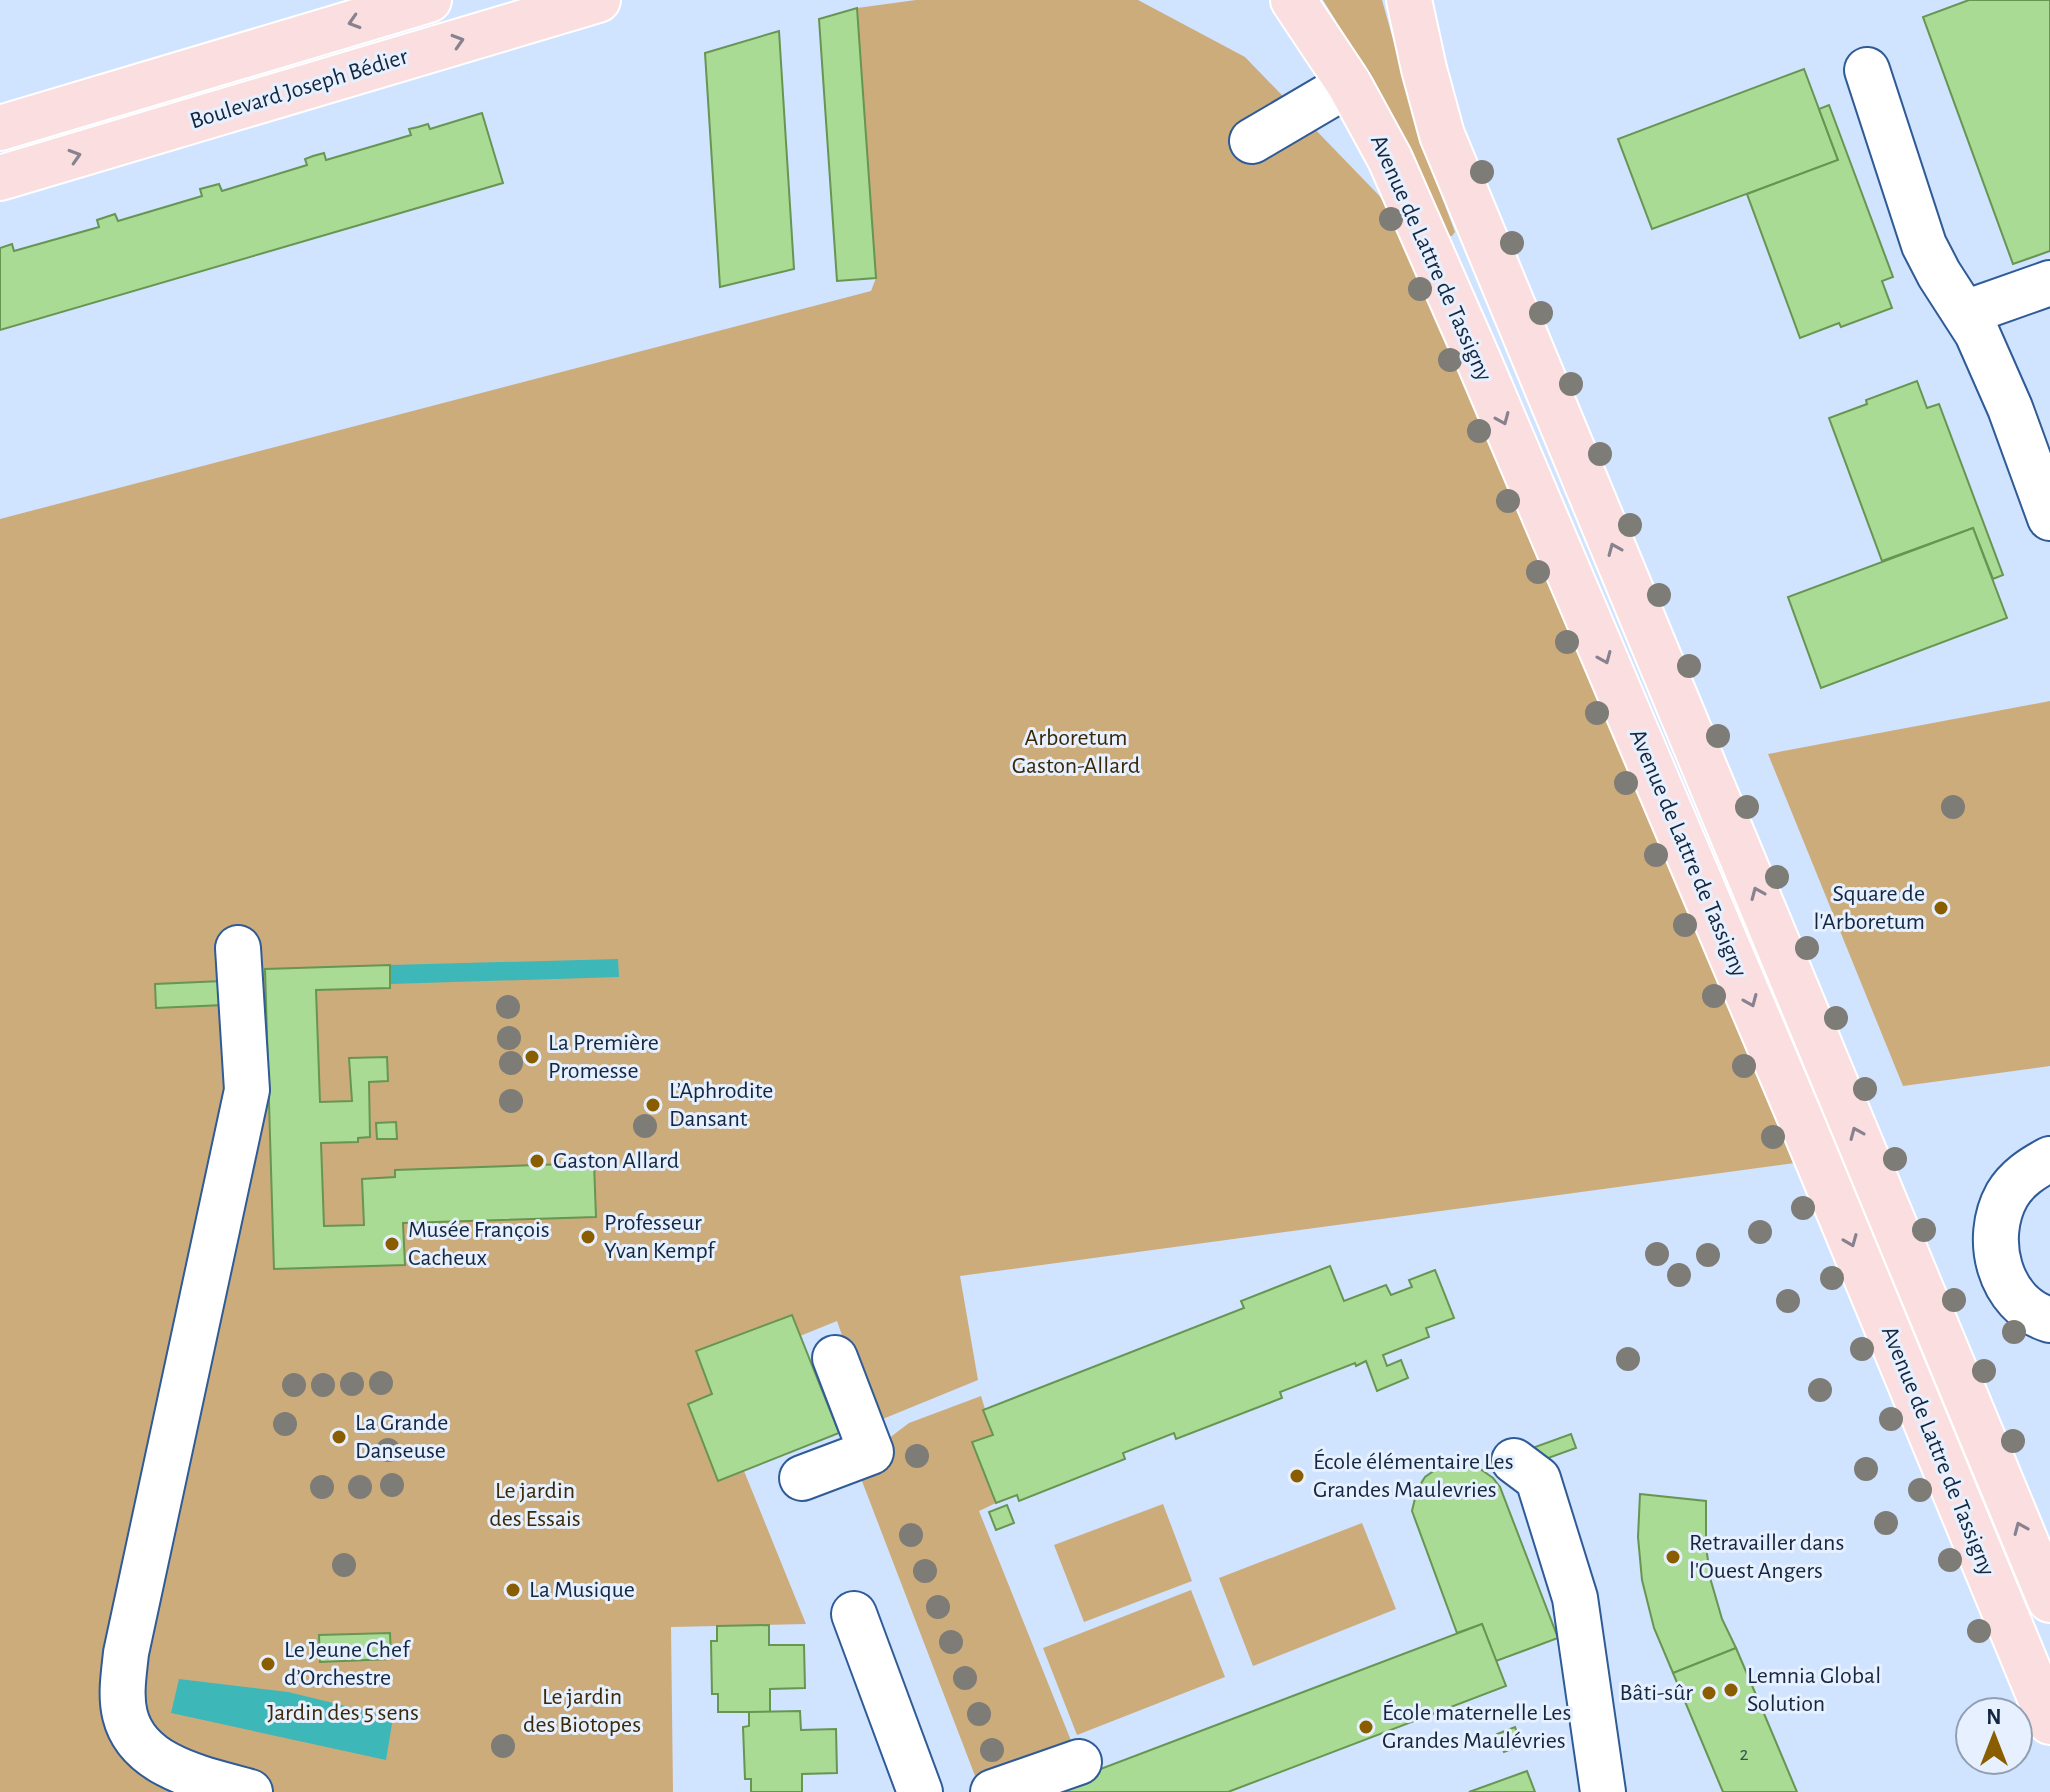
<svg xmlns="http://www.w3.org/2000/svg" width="2050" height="1792" font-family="'Alegreya Sans',sans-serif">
<rect width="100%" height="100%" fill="#d0e3ff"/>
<!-- green -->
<g fill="#cdac7b">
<polygon points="916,0 1138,0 1245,57 1396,213 1795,1163 960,1276 978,1380 873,1423 837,1321 800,1336 792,1315 697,1351 712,1394 688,1405 718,1481 744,1471 806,1624 671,1627 673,1792 0,1792 0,519 871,291 876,278 857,8"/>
<polygon points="1323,0 1382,0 1423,147 1455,232 1452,236 1447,236 1373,81"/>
<polygon points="2050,701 2050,1066 1903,1086 1768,754"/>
<polygon points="981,1396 993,1435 973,1443 996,1503 979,1511 1074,1748 977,1781 860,1476 880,1445 909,1423"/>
<polygon points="1163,1504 1192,1581 1084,1622 1054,1545"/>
<polygon points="1362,1523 1396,1609 1253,1666 1219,1578"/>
<polygon points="1191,1590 1225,1677 1077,1735 1043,1648"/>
</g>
<!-- water -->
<g fill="#3eb7b9">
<polygon points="618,959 619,977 390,984 390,965"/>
<polygon points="179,1679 288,1692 387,1716 389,1707 393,1712 393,1718 386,1760 171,1713"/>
</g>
<!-- building -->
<g fill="#a9db94" stroke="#679552" stroke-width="2">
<polygon points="1969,0 2050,0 2050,251 2013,264 1923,17"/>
<polygon points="857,8 876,278 837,281 819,19"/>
<polygon points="779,31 794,269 720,287 705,53"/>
<polygon points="1804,69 1838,160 1652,229 1618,139"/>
<polygon points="1829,105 1893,277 1882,281 1892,308 1841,327 1839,323 1800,338 1747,194 1838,160 1819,109"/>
<polygon points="482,113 503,183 0,330 0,248 12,244 14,251 99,227 97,220 115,214 118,221 202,196 200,189 219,184 222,191 307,165 305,159 313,156 324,153 326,160 411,135 409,129 418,127 428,124 430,129"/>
<polygon points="1917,381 1927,408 1939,404 2003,575 1993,579 1973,528 1882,561 1829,418 1867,404 1866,400"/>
<polygon points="1973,528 2007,618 1821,688 1788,597"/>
<polygon points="390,965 390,988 316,990 320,1102 352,1101 349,1058 387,1057 388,1081 369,1082 370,1137 358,1138 358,1142 321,1143 324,1226 364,1225 362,1179 395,1177 395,1170 537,1165 594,1163 596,1217 403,1223 405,1265 274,1269 265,969"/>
<polygon points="222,981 224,1005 156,1008 155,984"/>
<polygon points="396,1122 397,1139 377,1139 376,1123"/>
<polygon points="1330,1266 1344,1301 1386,1285 1391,1295 1412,1287 1409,1280 1435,1270 1454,1318 1426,1328 1429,1337 1383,1355 1387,1366 1401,1360 1408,1378 1377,1391 1366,1361 1356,1366 1355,1363 1280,1392 1282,1398 1176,1439 1174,1433 1123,1453 1125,1459 1019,1501 1017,1495 996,1503 972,1442 993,1435 983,1410 1244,1308 1241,1301"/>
<polygon points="792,1315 839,1433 718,1481 688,1404 712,1394 696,1351"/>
<polygon points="1571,1434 1576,1448 1540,1461 1535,1447"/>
<polygon points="1452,1464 1476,1466 1493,1478 1500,1487 1558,1638 1496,1661 1482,1624 1457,1633 1412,1511 1417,1490 1425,1477 1438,1468"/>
<polygon points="1640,1494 1706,1501 1706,1547 1711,1581 1722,1619 1736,1648 1673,1673 1654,1628 1642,1580 1638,1537"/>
<polygon points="1007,1505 1014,1523 996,1530 989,1512"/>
<polygon points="1482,1624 1506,1686 1228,1792 1040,1792"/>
<polygon points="769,1625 769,1645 804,1645 805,1688 770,1689 770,1712 718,1712 718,1694 712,1694 711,1641 717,1641 717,1626"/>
<polygon points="390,1633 391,1659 320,1662 319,1635"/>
<polygon points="1736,1648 1765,1716 1797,1792 1723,1792 1673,1673"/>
<polygon points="800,1711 801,1730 836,1729 837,1773 802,1774 802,1792 751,1792 751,1779 745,1779 743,1727 749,1726 749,1712"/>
<polygon points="1515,1727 1522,1745 1504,1752 1497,1734"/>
<polygon points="1527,1771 1535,1792 1469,1792"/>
</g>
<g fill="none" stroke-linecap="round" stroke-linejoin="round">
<defs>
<g id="minor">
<polyline points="1867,70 1924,245 1939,274 1977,333 2010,408 2050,518"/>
<polyline points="1252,141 1349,84"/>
<polyline points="1965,313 2050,283"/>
<path d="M238 948 247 1090 126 1653C124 1673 120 1695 125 1715 138 1768 205 1779 250 1792"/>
<path d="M2050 1159C2033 1168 2017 1178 2007 1195 1983 1238 1998 1304 2050 1320"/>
<polyline points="1514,1461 1538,1479 1575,1598 1603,1792"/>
<polyline points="802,1478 871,1452 835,1358"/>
<polyline points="854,1614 920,1792"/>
<polyline points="993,1792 1079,1762"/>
</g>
<g id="major">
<polyline points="1293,0 1349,84 1390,159 1478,359 1801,1120 2050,1722"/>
<polyline points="1409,0 1424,69 1442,135 2050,1600"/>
<polyline points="0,128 429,0"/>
<polyline points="0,178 598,0"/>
</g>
</defs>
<!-- minor casing -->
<use href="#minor" stroke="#2f5b96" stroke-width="48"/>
<!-- major casing -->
<use href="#major" stroke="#fff" stroke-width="48"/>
<!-- minor -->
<use href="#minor" stroke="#fff" stroke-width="44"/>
<!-- major -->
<use href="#major" stroke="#fbdfe0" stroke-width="44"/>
</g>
<!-- trees -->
<g fill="#7e7c77">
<circle cx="1482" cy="172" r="12"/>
<circle cx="1391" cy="219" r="12"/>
<circle cx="1512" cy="243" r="12"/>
<circle cx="1420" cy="289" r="12"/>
<circle cx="1541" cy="313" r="12"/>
<circle cx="1450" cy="360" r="12"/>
<circle cx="1571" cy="384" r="12"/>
<circle cx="1479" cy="431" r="12"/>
<circle cx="1600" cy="454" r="12"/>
<circle cx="1508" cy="501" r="12"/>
<circle cx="1630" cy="525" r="12"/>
<circle cx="1538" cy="572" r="12"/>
<circle cx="1659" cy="595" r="12"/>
<circle cx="1567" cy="642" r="12"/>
<circle cx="1689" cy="666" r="12"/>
<circle cx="1597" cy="713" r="12"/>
<circle cx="1718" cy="736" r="12"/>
<circle cx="1626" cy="783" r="12"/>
<circle cx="1747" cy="807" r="12"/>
<circle cx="1953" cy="807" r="12"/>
<circle cx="1656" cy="855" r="12"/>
<circle cx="1777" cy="877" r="12"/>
<circle cx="1685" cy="925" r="12"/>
<circle cx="1807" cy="948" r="12"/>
<circle cx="1714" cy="996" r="12"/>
<circle cx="508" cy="1007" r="12"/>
<circle cx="1836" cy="1018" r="12"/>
<circle cx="509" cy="1038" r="12"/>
<circle cx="511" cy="1063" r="12"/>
<circle cx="1744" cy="1066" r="12"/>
<circle cx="1865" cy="1089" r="12"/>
<circle cx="511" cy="1101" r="12"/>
<circle cx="645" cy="1126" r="12"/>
<circle cx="1773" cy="1137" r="12"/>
<circle cx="1895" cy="1159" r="12"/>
<circle cx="1803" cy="1208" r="12"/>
<circle cx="1924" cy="1230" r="12"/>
<circle cx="1760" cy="1232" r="12"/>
<circle cx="1657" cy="1254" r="12"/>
<circle cx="1708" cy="1255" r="12"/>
<circle cx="1679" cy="1275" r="12"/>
<circle cx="1832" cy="1278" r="12"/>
<circle cx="1954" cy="1300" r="12"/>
<circle cx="1788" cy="1301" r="12"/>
<circle cx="2014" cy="1332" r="12"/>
<circle cx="1862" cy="1349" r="12"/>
<circle cx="1628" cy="1359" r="12"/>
<circle cx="1984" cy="1371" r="12"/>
<circle cx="381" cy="1383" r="12"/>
<circle cx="352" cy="1384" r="12"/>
<circle cx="294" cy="1385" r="12"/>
<circle cx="323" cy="1385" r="12"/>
<circle cx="1820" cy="1390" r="12"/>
<circle cx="1891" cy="1419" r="12"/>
<circle cx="285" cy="1424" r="12"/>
<circle cx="2013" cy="1441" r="12"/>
<circle cx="388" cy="1450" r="12"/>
<circle cx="917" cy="1456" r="12"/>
<circle cx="1866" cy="1469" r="12"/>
<circle cx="392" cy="1485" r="12"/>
<circle cx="322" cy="1487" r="12"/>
<circle cx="360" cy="1487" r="12"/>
<circle cx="1920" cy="1490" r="12"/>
<circle cx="1886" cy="1523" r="12"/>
<circle cx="911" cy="1535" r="12"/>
<circle cx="1950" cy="1560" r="12"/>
<circle cx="344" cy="1565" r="12"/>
<circle cx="925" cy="1571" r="12"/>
<circle cx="938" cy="1607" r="12"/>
<circle cx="1979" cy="1631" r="12"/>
<circle cx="951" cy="1642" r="12"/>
<circle cx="965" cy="1678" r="12"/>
<circle cx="979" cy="1714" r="12"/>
<circle cx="503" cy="1746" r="12"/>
<circle cx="992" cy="1750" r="12"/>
</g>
<!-- one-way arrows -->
<defs><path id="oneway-chevron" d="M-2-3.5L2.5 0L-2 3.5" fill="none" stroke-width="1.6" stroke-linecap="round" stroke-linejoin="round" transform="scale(2)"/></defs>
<g stroke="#888290">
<use href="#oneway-chevron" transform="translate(354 22) rotate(163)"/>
<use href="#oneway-chevron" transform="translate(458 41) rotate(-17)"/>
<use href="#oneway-chevron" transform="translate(75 156) rotate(-17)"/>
<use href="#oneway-chevron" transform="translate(1503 419) rotate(67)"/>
<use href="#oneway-chevron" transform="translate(1614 549) rotate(-113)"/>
<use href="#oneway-chevron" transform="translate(1605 658) rotate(67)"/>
<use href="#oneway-chevron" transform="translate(1757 893) rotate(-113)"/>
<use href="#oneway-chevron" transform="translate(1751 1001) rotate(67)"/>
<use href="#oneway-chevron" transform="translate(1856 1133) rotate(-113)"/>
<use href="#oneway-chevron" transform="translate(1851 1241) rotate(68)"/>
<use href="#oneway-chevron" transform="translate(2020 1528) rotate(-113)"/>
</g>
<!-- markers -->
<g fill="#895d00" stroke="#e6f0fe" stroke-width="3">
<circle cx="1941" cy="908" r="8"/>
<circle cx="532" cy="1057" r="8"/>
<circle cx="653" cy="1105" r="8"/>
<circle cx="537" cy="1161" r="8"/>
<circle cx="588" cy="1237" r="8"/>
<circle cx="392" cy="1244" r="8"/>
<circle cx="339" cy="1437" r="8"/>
<circle cx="1297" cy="1476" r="8"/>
<circle cx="1673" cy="1557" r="8"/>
<circle cx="513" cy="1590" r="8"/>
<circle cx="268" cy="1664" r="8"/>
<circle cx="1731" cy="1690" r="8"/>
<circle cx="1709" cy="1693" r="8"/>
<circle cx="1366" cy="1727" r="8"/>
</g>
<g text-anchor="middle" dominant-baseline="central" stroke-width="6" stroke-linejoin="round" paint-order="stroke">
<!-- number labels -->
<g font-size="20" fill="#395355">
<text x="1744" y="1754">2</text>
</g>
<!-- street labels -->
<g font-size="24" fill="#142640" stroke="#e6f0fe">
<text transform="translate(299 89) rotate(-17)">Boulevard Joseph Bédier</text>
<text transform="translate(1431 258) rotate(66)">Avenue de Lattre de Tassigny</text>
<text transform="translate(1688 853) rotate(67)">Avenue de Lattre de Tassigny</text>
<text transform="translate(1938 1451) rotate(68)">Avenue de Lattre de Tassigny</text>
</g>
<!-- park labels -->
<g font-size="24" fill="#3b2807" stroke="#e6f0fe">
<text x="1076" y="738">Arboretum<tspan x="1076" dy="28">Gaston-Allard</tspan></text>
<text x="535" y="1491">Le jardin<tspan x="535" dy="28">des Essais</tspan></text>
<text x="582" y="1697">Le jardin<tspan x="582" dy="28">des Biotopes</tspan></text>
<text x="343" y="1713">Jardin des 5 sens</text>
</g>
<!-- poi labels -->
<g font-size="24" fill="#142640" stroke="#e6f0fe" text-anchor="start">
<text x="1925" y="894" text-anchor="end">Square de<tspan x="1925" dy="28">l'Arboretum</tspan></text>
<text x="548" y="1043">La Première<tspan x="548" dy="28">Promesse</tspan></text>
<text x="669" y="1091">L’Aphrodite<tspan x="669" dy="28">Dansant</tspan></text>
<text x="553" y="1161">Gaston Allard</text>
<text x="604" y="1223">Professeur<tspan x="604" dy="28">Yvan Kempf</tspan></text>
<text x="408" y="1230">Musée François<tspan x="408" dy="28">Cacheux</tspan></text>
<text x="355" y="1423">La Grande<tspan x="355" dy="28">Danseuse</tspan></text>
<text x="1313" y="1462">École élémentaire Les<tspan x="1313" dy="28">Grandes Maulevries</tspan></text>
<text x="1689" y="1543">Retravailler dans<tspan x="1689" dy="28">l'Ouest Angers</tspan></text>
<text x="529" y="1590">La Musique</text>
<text x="284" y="1650">Le Jeune Chef<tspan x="284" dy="28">d’Orchestre</tspan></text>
<text x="1747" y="1676">Lemnia Global<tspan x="1747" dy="28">Solution</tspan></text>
<text x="1693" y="1693" text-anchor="end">Bâti-sûr</text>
<text x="1382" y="1713">École maternelle Les<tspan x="1382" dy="28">Grandes Maulévries</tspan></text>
</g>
</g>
<!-- north arrow -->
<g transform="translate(1994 1736)"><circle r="38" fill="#e6f0fe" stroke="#929fb2" stroke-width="2"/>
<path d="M0-6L14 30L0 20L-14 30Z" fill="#895d00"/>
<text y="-12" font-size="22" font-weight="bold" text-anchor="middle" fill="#142640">N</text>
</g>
</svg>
